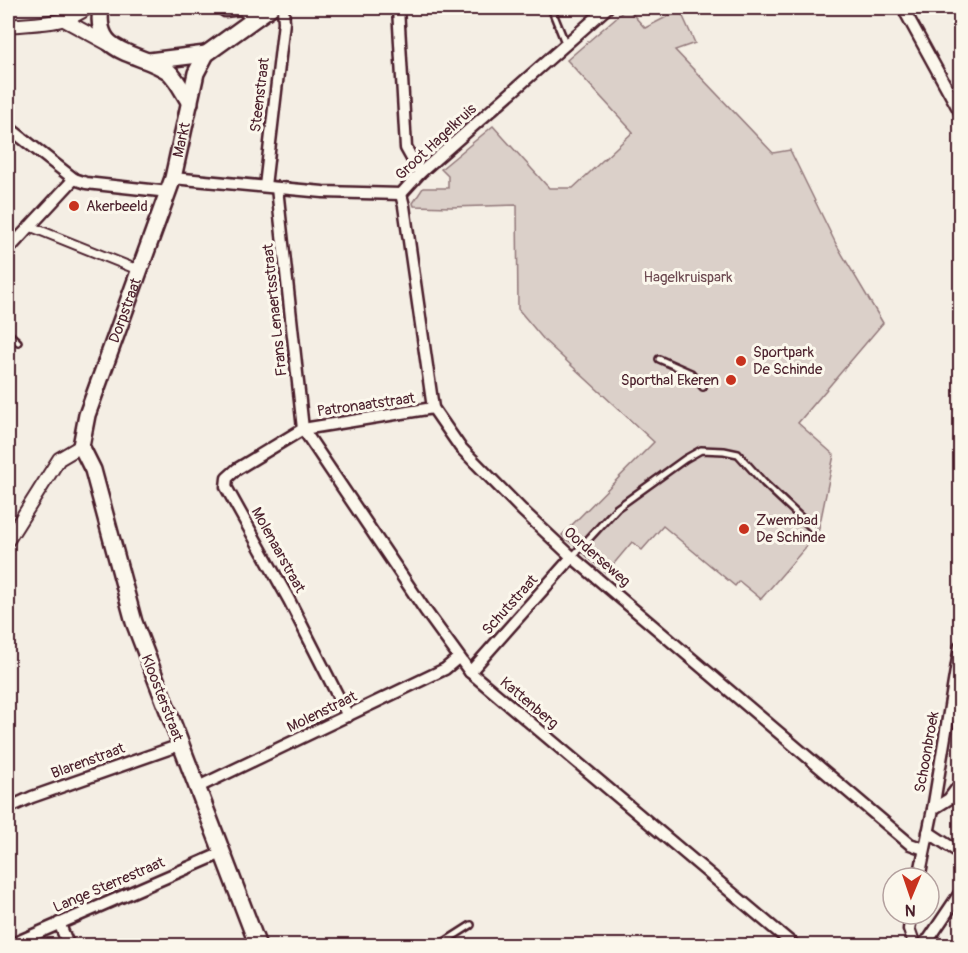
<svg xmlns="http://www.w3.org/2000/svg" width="968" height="953" font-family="Pangolin,sans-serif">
<rect width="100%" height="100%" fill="#f4eee4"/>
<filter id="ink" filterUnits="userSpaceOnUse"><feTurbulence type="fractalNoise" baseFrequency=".0167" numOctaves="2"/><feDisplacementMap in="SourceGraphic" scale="12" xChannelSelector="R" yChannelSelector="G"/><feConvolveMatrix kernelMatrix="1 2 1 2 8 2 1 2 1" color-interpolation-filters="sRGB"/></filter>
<g filter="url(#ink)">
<!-- green -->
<polygon fill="#dbd0c9" stroke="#92787a" stroke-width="1.5" points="627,8 645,28 680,10 695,43 675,50 773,153 790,150 836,244 883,323 798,423 834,455 818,533 761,599 739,581 735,586 663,526 642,550 632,542 606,573 562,535 654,442 545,341 518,309 517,205 451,207 414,206 413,203 423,188 448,188 448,176 441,169 493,126 549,188 573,188 633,132 567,60"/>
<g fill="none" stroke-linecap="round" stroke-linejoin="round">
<defs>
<g id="service">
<polyline points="551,8 566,45"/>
<polyline points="8,333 18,342"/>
<polyline points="659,359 691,373 703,387"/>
<polyline points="572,557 617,508 685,459 701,450 724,451 738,454 764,483 812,528"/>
<polyline points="438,946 471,925"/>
</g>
<polyline id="pedestrian" points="29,226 131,267 142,268"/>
<g id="minor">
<polyline points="221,8 225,11 242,9 254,20"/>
<polyline points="398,8 406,148 420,173"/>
<polyline points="903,8 960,112"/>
<polyline points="8,127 74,179 86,183 169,192"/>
<polyline points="173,178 323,192 401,194 420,173 607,8"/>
<polyline points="265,186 284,22 283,8"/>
<polyline points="277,188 303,429 425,610 470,672 795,946"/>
<polyline points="401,194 404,206 433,408 460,447 522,510 572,557 910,844 924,849"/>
<polyline points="8,250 74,179"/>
<polyline points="470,672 572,557"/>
<polyline points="960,693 951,701 960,707"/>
<polyline points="348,716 289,600 226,487 227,478 237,469 303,429 433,408"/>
<polyline points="196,788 445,669 458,658"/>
<polyline points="8,808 32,797 180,745"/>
<polyline points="933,809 949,799 960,784"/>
<polyline points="928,832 960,853"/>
<polyline points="919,878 933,809 960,646"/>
<polyline points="912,914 909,929 915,946"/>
<polyline points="59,923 69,946"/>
<polyline points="8,946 222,853"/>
<polyline points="919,946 929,939 960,893"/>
</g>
<g id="tertiary">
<polyline points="64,20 110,45"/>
<path d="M8 26C33 23 67 25 87 8"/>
<polyline points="8,540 59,459 81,446"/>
</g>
<g id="secondary">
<path d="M101 8C93 57 140 51 169 72 177 79 184 94 190 103"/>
<polyline points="149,61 206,54"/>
<path id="s1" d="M258 946 134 622 93 470 81 446 87 415 173 178 196 73 206 54 270 8"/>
</g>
</defs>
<!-- service casing -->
<use href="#service" stroke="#4a1f2b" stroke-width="10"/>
<!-- pedestrian casing -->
<use href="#pedestrian" stroke="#4a1f2b" stroke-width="12"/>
<!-- minor casing -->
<use href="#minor" stroke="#4a1f2b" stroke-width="15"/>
<!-- tertiary casing -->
<use href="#tertiary" stroke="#4a1f2b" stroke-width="16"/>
<!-- secondary casing -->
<use href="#secondary" stroke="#4a1f2b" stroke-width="20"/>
<!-- service -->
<use href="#service" stroke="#fbf7ec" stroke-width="5"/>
<!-- pedestrian -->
<use href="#pedestrian" stroke="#fbf7ec" stroke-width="8"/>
<!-- minor -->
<use href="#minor" stroke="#fbf7ec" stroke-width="10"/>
<!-- tertiary -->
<use href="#tertiary" stroke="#fbf7ec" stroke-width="12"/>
<!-- secondary -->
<use href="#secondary" stroke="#fbf7ec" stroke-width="15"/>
</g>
</g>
<!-- markers -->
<g fill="#c8321e" stroke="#fbf7ec" stroke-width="2">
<circle cx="74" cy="206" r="6"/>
<circle cx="741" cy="361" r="6"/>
<circle cx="731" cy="380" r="6"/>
<circle cx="744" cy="529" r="6"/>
</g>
<g text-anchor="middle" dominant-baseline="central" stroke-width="6" stroke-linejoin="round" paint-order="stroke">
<!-- street labels -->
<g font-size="15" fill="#4a1f2b" stroke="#fbf7ec">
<text transform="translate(260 95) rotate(-83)">Steenstraat</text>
<text stroke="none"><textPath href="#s1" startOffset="854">Markt</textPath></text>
<text transform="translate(436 142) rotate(-43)">Groot Hagelkruis</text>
<text transform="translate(275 310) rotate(-96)">Frans Lenaertsstraat</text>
<text stroke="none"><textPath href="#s1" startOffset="674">Dorpstraat</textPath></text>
<text transform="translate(366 405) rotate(-8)">Patronaatstraat</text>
<text transform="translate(278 550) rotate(61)">Molenaarstraat</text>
<text transform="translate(597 557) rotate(41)">Oorderseweg</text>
<text transform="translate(510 605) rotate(-48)">Schutstraat</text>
<text transform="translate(162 698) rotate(69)">Kloosterstraat</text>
<text transform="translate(529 703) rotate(40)">Kattenberg</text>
<text transform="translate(322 712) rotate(-26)">Molenstraat</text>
<text transform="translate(927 752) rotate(-80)">Schoonbroek</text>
<text transform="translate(88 761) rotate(-20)">Blarenstraat</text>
<text transform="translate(109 885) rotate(-23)">Lange Sterrestraat</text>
</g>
<!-- poi labels -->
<g font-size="15" fill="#4a1f2b" stroke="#fbf7ec" text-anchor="start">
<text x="86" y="206">Akerbeeld</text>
<text x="753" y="352">Sportpark<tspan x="753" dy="17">De Schinde</tspan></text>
<text x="719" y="380" text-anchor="end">Sporthal Ekeren</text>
<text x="756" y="520">Zwembad<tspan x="756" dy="17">De Schinde</tspan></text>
</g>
<!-- park labels -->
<g font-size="15" fill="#6e4b52" stroke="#fbf7ec">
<text x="688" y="277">Hagelkruispark</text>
</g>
</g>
<!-- margin -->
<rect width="968" height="953" fill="none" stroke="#fbf7ec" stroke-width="30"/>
<rect x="15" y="15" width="938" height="923" fill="none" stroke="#4a1f2b" stroke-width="2" filter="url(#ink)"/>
<!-- north arrow -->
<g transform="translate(911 896) rotate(182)"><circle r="28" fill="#fbf7ec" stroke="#b4a19f" stroke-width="1.5"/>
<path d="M0-4.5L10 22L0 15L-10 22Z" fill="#c8321e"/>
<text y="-9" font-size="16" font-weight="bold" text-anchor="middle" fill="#4a1f2b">N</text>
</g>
</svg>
